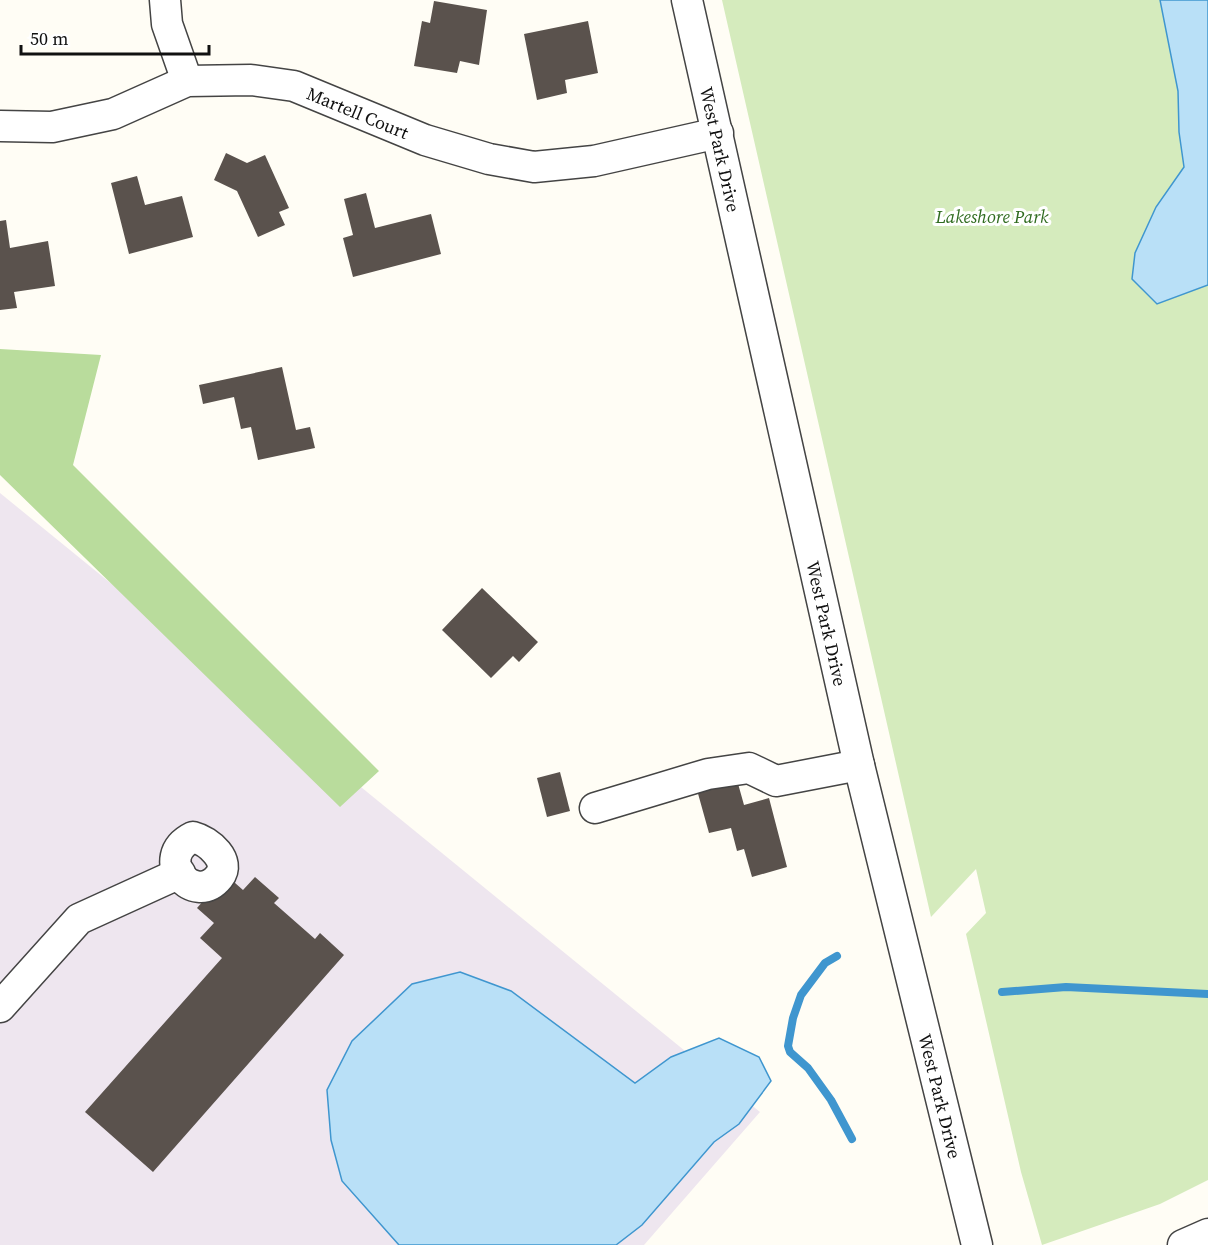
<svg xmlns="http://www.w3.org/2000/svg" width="1208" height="1245" font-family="'Source Serif 4',serif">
<rect width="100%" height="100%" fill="#fffdf5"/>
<!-- industrial -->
<polygon fill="#eee6ef" points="0,493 760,1112 644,1245 0,1245"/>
<!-- green -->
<polygon fill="#d5ebbd" points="722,0 1208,0 1208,1180 1160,1204 1042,1245 1021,1172 966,934 986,913 976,869 931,917"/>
<!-- forest -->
<polygon fill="#b9dc9c" points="0,349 101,355 73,465 379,771 340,807 0,475"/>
<!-- water -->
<g fill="#b9e0f7" stroke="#3f96cf" stroke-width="1.5">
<polygon points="1160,0 1208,0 1208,285 1157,304 1132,279 1135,253 1156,207 1184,167 1179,132 1178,91"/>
<polygon points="460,972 511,991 635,1083 671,1057 719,1038 759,1057 771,1081 739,1124 714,1142 642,1225 616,1245 399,1245 342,1181 331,1140 327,1090 352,1041 412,984"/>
</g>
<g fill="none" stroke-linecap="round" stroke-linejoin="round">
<!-- stream -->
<g stroke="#3f96cf" stroke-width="8">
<polyline points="837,956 825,963 801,995 793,1018 788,1046 790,1052 808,1068 831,1100 852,1139"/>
<polyline points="1002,992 1066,987 1208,994"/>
</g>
</g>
<!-- building -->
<g fill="#5a524d">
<polygon points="434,1 487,10 479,65 460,61 457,73 414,66 422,21 430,23"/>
<polygon points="588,21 598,73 565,80 567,93 537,100 524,34"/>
<polygon points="226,153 247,163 265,155 289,208 279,212 285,225 258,237 237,191 214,180"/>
<polygon points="137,176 145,205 182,196 193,237 129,254 111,183"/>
<polygon points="366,193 375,228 431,214 441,254 353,277 343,238 353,235 344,199"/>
<polygon points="6,220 10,248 48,241 55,286 14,292 17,308 0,310 0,221"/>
<polygon points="282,367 296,430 310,427 315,448 258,460 251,427 241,429 234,397 203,404 199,385"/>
<polygon points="482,588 538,642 519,662 513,656 491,678 442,630"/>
<polygon points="560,772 570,811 547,817 537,778"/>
<polygon points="737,780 744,805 769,798 787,867 752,877 744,849 737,851 731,828 709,833 697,790"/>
<polygon points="226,875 243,890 255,877 279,898 274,903 315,939 320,933 344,955 153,1172 85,1112 222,958 200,938 214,923 197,908"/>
</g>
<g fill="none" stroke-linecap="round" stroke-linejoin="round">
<defs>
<g id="minor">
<polyline points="165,0 167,24 187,81"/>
<path id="s1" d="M687 0 859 765 977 1245"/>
<path id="s2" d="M0 126 52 127 113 114 187 81 251 80 294 86 425 140 489 159 534 167 594 161 718 133"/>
<polyline points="595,808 708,774 749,768 776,781 859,765"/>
<path d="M193 837C209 841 232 861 219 877 194 908 151 858 193 837Z"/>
<polyline points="0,1007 79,919 180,873"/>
<polyline points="1183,1245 1208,1234"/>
</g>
</defs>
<!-- minor casing -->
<use href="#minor" stroke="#444" stroke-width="33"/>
<!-- minor -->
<use href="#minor" stroke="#fff" stroke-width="30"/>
</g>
<g text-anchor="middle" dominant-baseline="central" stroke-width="6" stroke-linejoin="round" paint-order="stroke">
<!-- street labels -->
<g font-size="18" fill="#111" stroke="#fff">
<text stroke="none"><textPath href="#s2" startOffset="372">Martell Court</textPath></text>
<text stroke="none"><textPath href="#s1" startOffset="153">West Park Drive</textPath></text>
<text stroke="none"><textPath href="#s1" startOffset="639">West Park Drive</textPath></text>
<text stroke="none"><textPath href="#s1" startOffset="1125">West Park Drive</textPath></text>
</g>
<!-- park labels -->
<g font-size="18" font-style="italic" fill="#2f6b1f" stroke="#fff">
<text x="992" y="216">Lakeshore Park</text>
</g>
</g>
<!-- scale -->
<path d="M21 45v9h188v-9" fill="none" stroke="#111111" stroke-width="3"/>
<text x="30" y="45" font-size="18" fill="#111111" stroke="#ffffff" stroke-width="4.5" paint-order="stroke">50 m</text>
</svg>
